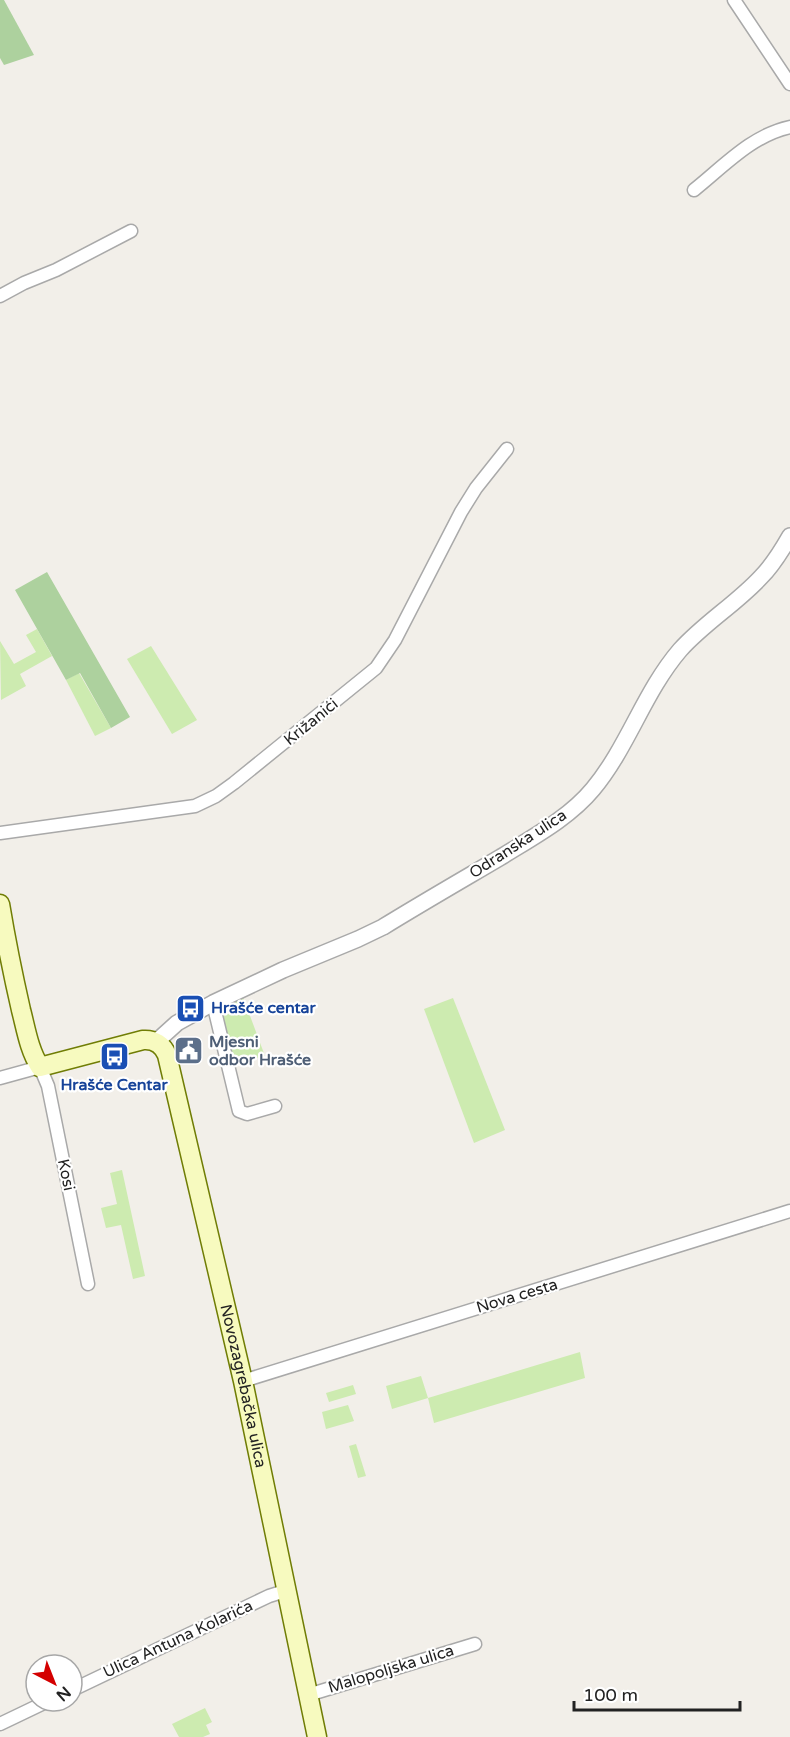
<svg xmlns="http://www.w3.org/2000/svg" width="790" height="1737" font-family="'Varela Round',sans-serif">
<rect width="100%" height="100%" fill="#f2efe9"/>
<!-- grass -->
<g fill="#cdebb0">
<polygon points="37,629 52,656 20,674 26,686 1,700 0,641 14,664 36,652 26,635"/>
<polygon points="151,646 197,720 172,734 127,659"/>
<polygon points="79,673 111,728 95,736 66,680"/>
<polygon points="243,997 265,1056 232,1065 221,1010 225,1006"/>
<polygon points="453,998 505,1130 474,1143 424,1009"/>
<polygon points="122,1170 145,1276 133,1279 121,1225 106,1228 101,1208 117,1204 110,1173"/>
<polygon points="580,1352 585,1378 434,1423 428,1398 392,1409 386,1386 421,1376 428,1398"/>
<polygon points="353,1385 356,1394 329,1402 326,1393"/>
<polygon points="348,1405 354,1421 326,1429 322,1412"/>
<polygon points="356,1444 366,1476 358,1478 349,1446"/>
<polygon points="205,1708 212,1722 206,1725 210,1734 203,1737 179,1737 172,1724"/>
</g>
<!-- forest -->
<g fill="#add19e">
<polygon points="0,0 4,0 34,55 4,65 0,58"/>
<polygon points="47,572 130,717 111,728 80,673 66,680 15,590"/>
</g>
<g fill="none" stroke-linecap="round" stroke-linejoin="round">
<defs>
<g id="minor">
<polyline points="734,0 790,84"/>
<path d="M694 190C723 167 752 135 790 127"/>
<polyline points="0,296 24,283 56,270 131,231"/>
<polyline points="0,833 195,806 216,796 234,783 376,668 395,640 461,512 476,488 507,449"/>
<polyline points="213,1003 239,1111 247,1114 275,1106"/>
<polyline points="0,1078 40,1067 48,1086 88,1284"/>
<polyline points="243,1381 790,1211"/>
<polyline points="72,1690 269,1596 285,1591"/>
<polyline points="308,1695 475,1644"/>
<polyline points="0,1724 48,1701"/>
</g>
<path id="tertiary" d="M156 1042 177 1023 213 1003 283 970 358 939 383 927C422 903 462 880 501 857 533 837 569 818 593 789 628 747 644 692 680 650 704 623 736 604 761 577 773 565 782 550 790 536"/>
<g id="secondary">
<path id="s1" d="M0 904C6 940 13 975 21 1010 26 1029 29 1050 40 1067L143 1040C154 1039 163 1045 167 1055L243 1381 317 1737"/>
</g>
</defs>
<!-- minor casing -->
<use href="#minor" stroke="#a9a9a9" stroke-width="15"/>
<!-- tertiary casing -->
<use href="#tertiary" stroke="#a9a9a9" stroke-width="18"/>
<!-- secondary casing -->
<use href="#secondary" stroke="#707d05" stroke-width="21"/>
<!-- minor -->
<use href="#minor" stroke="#fff" stroke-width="12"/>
<!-- tertiary -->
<use href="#tertiary" stroke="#fff" stroke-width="15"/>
<!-- secondary -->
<use href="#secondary" stroke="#f7fabf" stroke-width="18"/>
</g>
<!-- icons -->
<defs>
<symbol id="bus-square" viewBox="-11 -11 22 22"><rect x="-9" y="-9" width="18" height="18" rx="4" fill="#1a4fb4" stroke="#fff"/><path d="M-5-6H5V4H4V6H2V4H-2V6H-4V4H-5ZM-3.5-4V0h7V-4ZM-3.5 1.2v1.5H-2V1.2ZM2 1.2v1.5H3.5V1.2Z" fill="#fff"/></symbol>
<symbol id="civic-square" viewBox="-11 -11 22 22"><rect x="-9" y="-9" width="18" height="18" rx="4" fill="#5c6f8a" stroke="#fff"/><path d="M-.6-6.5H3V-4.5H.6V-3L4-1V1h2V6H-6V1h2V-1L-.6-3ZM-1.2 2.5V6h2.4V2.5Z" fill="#fff"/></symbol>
</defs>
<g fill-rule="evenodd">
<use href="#bus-square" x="174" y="992" width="33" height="33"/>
<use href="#civic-square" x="172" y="1034" width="33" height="33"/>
<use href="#bus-square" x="98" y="1040" width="33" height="33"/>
</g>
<g text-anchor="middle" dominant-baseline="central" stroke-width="4.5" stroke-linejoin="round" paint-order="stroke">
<!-- street labels -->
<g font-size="16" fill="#222" stroke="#fff">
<text transform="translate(311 722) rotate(-39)">Križanići</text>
<text transform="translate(518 844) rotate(-33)">Odranska ulica</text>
<text transform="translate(66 1175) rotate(78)">Kosi</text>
<text transform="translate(517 1296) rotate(-17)">Nova cesta</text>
<text stroke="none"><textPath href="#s1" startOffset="645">Novozagrebačka ulica</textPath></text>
<text transform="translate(178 1639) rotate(-25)">Ulica Antuna Kolarića</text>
<text transform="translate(391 1669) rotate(-17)">Malopoljska ulica</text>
</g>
<!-- transit labels -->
<g font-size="16" font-weight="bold" fill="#164399" stroke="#fff" text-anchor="start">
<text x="211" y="1008">Hrašće centar</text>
<text x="114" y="1085" text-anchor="middle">Hrašće Centar</text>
</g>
<!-- service labels -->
<g font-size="16" font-weight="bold" fill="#4e5e75" stroke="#fff" text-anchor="start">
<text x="209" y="1042">Mjesni<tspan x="209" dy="18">odbor Hrašće</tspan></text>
</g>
</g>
<!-- north arrow -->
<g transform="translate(54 1683) rotate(138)"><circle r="28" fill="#ffffff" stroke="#a7a7a7" stroke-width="1.5"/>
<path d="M0-4.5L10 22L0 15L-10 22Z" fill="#d40000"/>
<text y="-9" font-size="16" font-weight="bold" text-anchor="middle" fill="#222222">N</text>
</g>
<!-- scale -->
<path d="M574 1701v9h166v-9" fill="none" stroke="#222222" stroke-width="3"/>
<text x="583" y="1701" font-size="18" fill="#222222" stroke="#ffffff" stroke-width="4.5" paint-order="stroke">100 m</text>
</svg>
